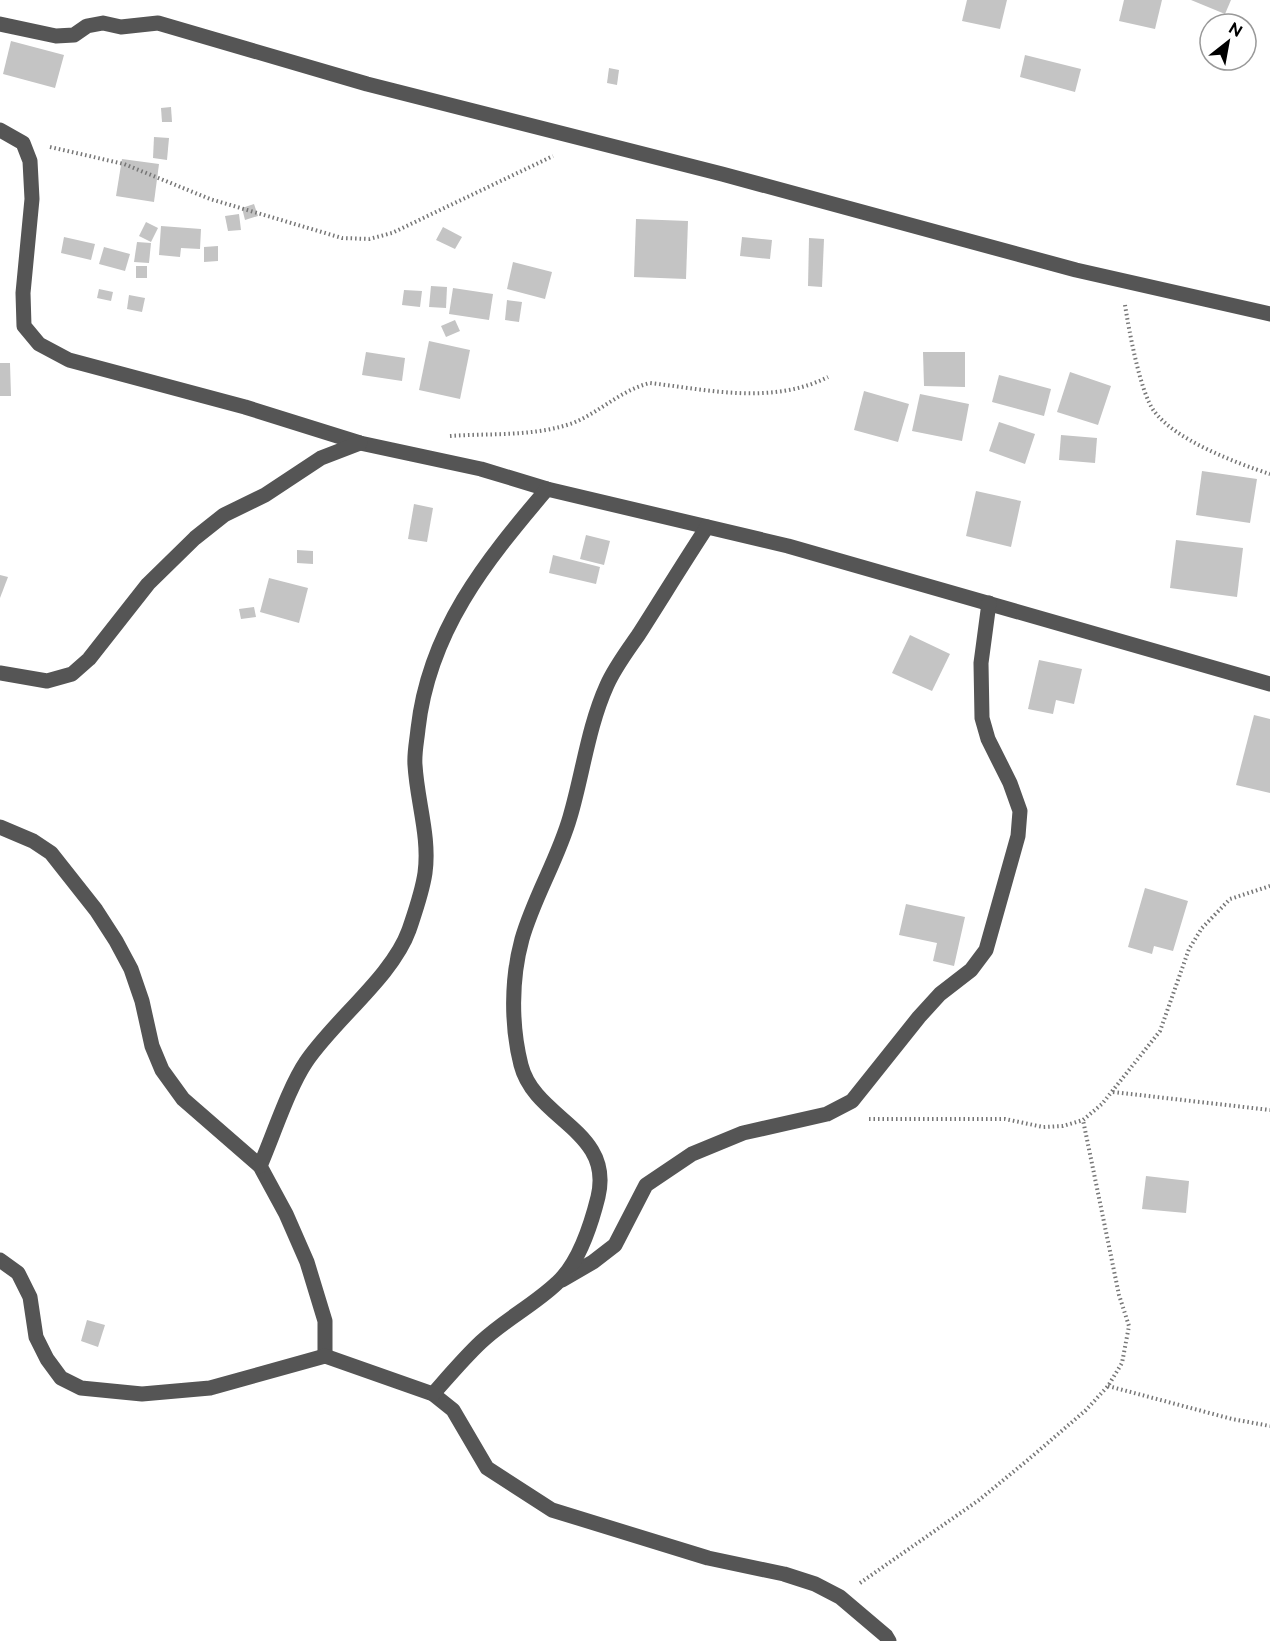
<svg xmlns="http://www.w3.org/2000/svg" width="1270" height="1641" font-family="Raleway,sans-serif">
<rect width="100%" height="100%" fill="#fff"/>
<!-- building -->
<g fill="#c4c4c4">
<polygon points="967,0 1007,0 1000,29 962,21"/>
<polygon points="1124,0 1162,0 1155,29 1119,21"/>
<polygon points="1191,0 1231,0 1225,14"/>
<polygon points="11,41 64,55 55,88 3,74"/>
<polygon points="1025,55 1081,69 1075,92 1020,77"/>
<polygon points="609,68 619,70 617,85 607,83"/>
<polygon points="171,107 172,122 162,122 161,108"/>
<polygon points="154,137 169,138 167,160 153,158"/>
<polygon points="122,159 159,164 154,202 116,196"/>
<polygon points="254,204 258,216 245,220 242,208"/>
<polygon points="239,214 241,230 228,231 225,216"/>
<polygon points="636,219 688,221 686,279 634,277"/>
<polygon points="146,222 158,228 151,242 139,236"/>
<polygon points="161,226 201,229 200,249 181,248 180,257 159,255"/>
<polygon points="443,227 462,237 455,249 436,240"/>
<polygon points="64,237 95,244 91,260 61,253"/>
<polygon points="742,237 772,240 770,259 740,256"/>
<polygon points="809,238 824,239 822,287 808,286"/>
<polygon points="137,242 151,243 149,263 134,262"/>
<polygon points="218,246 218,261 204,262 204,247"/>
<polygon points="104,247 130,254 125,271 99,264"/>
<polygon points="513,262 552,272 545,299 507,289"/>
<rect x="136" y="266" width="11" height="12"/>
<polygon points="431,286 447,287 446,308 429,307"/>
<polygon points="453,288 493,294 489,320 449,314"/>
<polygon points="99,289 113,292 111,301 97,298"/>
<polygon points="404,290 422,291 420,307 402,305"/>
<polygon points="129,295 145,298 142,312 127,309"/>
<polygon points="507,300 522,302 519,322 505,320"/>
<polygon points="455,320 460,331 446,337 441,326"/>
<polygon points="429,341 470,350 460,399 419,390"/>
<polygon points="366,352 405,358 402,381 362,375"/>
<polygon points="923,352 965,352 965,387 924,386"/>
<polygon points="0,363 10,363 11,396 0,396"/>
<polygon points="1070,372 1111,386 1098,425 1057,412"/>
<polygon points="999,375 1051,389 1044,416 992,402"/>
<polygon points="864,391 909,404 898,442 854,430"/>
<polygon points="920,394 969,404 962,441 912,431"/>
<polygon points="999,422 1035,434 1025,464 989,451"/>
<polygon points="1061,435 1097,438 1095,463 1059,460"/>
<polygon points="1202,471 1257,479 1250,523 1196,515"/>
<polygon points="976,491 1021,501 1011,547 966,536"/>
<polygon points="414,504 433,508 427,542 408,539"/>
<polygon points="586,535 610,541 604,565 580,559"/>
<polygon points="1176,540 1243,548 1237,597 1170,588"/>
<polygon points="297,550 313,551 313,564 297,563"/>
<polygon points="553,555 600,567 596,584 549,573"/>
<polygon points="0,575 8,577 0,598"/>
<polygon points="269,578 308,588 299,623 260,612"/>
<polygon points="254,607 256,617 241,619 239,609"/>
<polygon points="910,635 950,654 932,691 892,673"/>
<polygon points="1039,660 1082,669 1074,704 1056,700 1053,714 1028,709"/>
<polygon points="1254,715 1270,719 1270,793 1236,785"/>
<polygon points="1145,888 1188,901 1173,951 1154,946 1152,954 1128,947"/>
<polygon points="906,904 965,917 954,966 933,961 937,943 899,935"/>
<polygon points="1146,1176 1189,1181 1186,1213 1142,1209"/>
<polygon points="87,1320 105,1325 98,1347 81,1341"/>
</g>
<g fill="none" stroke-linecap="round" stroke-linejoin="round">
<!-- path -->
<g stroke="#777" stroke-width="4" stroke-dasharray="1.5 3" stroke-linecap="butt">
<polyline points="50,147 124,164 210,199 342,238 369,239 392,233 553,156"/>
<path d="M1125 305C1129 330 1140 392 1154 411 1175 440 1236 463 1270 474"/>
<path d="M450 436C491 433 533 437 573 423 600 412 621 390 650 383 710 390 772 405 828 377"/>
<polyline points="1113,1092 1270,1110"/>
<polyline points="869,1119 1005,1119 1043,1127 1063,1126 1083,1120 1102,1104 1160,1031 1189,949 1202,928 1230,899 1270,886"/>
<polyline points="1108,1386 1232,1419 1270,1426"/>
<polyline points="860,1583 979,1500 1029,1459 1086,1410 1108,1386 1122,1363 1129,1326 1119,1295 1083,1120"/>
</g>
<!-- minor -->
<g stroke="#555" stroke-width="15">
<polyline points="0,24 56,36 74,35 87,26 103,23 121,27 158,23 367,84 722,174 1076,270 1270,314"/>
<polyline points="0,130 23,143 30,161 32,199 23,293 24,326 39,344 69,360 245,407 360,443 481,469 547,489 788,546 1270,684"/>
<polyline points="0,673 47,681 72,674 89,659 148,584 195,538 224,515 265,495 321,458 360,443"/>
<polyline points="0,827 33,841 51,853 96,910 116,941 131,969 142,1001 152,1046 162,1070 183,1099 260,1166 286,1214 307,1262 325,1321 325,1356"/>
<path d="M260 1166C273 1136 289 1087 306 1062 335 1019 392 977 409 930 415 912 422 893 425 873 430 837 417 801 415 765 414 753 417 740 418 729 429 631 485 562 547 489"/>
<polyline points="0,1260 18,1273 30,1297 36,1337 47,1359 61,1378 81,1388 142,1394 210,1388 325,1356 433,1394 453,1410 487,1468 552,1510 708,1558 784,1574 815,1584 840,1597 886,1636 889,1641"/>
<polyline points="562,1280 593,1262 615,1245 646,1185 692,1154 743,1133 827,1114 852,1101 919,1017 940,994 971,970 986,950 1018,836 1020,811 1010,783 988,739 982,718 981,663 989,603"/>
<path d="M433 1394C448 1377 464 1358 481 1342 504 1320 534 1305 557 1283 579 1263 591 1225 598 1197 614 1130 535 1120 521 1065 511 1026 511 979 522 939 534 897 558 859 570 817 583 773 588 727 607 685 615 667 628 650 639 634 662 598 684 562 707 527"/>
</g>
</g>
<!-- north arrow -->
<g transform="translate(1228 42) rotate(31)"><circle r="28" fill="#ffffff" stroke="#999999" stroke-width="1.5"/>
<path d="M0-4.5L10 22L0 15L-10 22Z" fill="#000000"/>
<text y="-9" font-size="16" font-weight="bold" text-anchor="middle" fill="#000000">N</text>
</g>
</svg>
